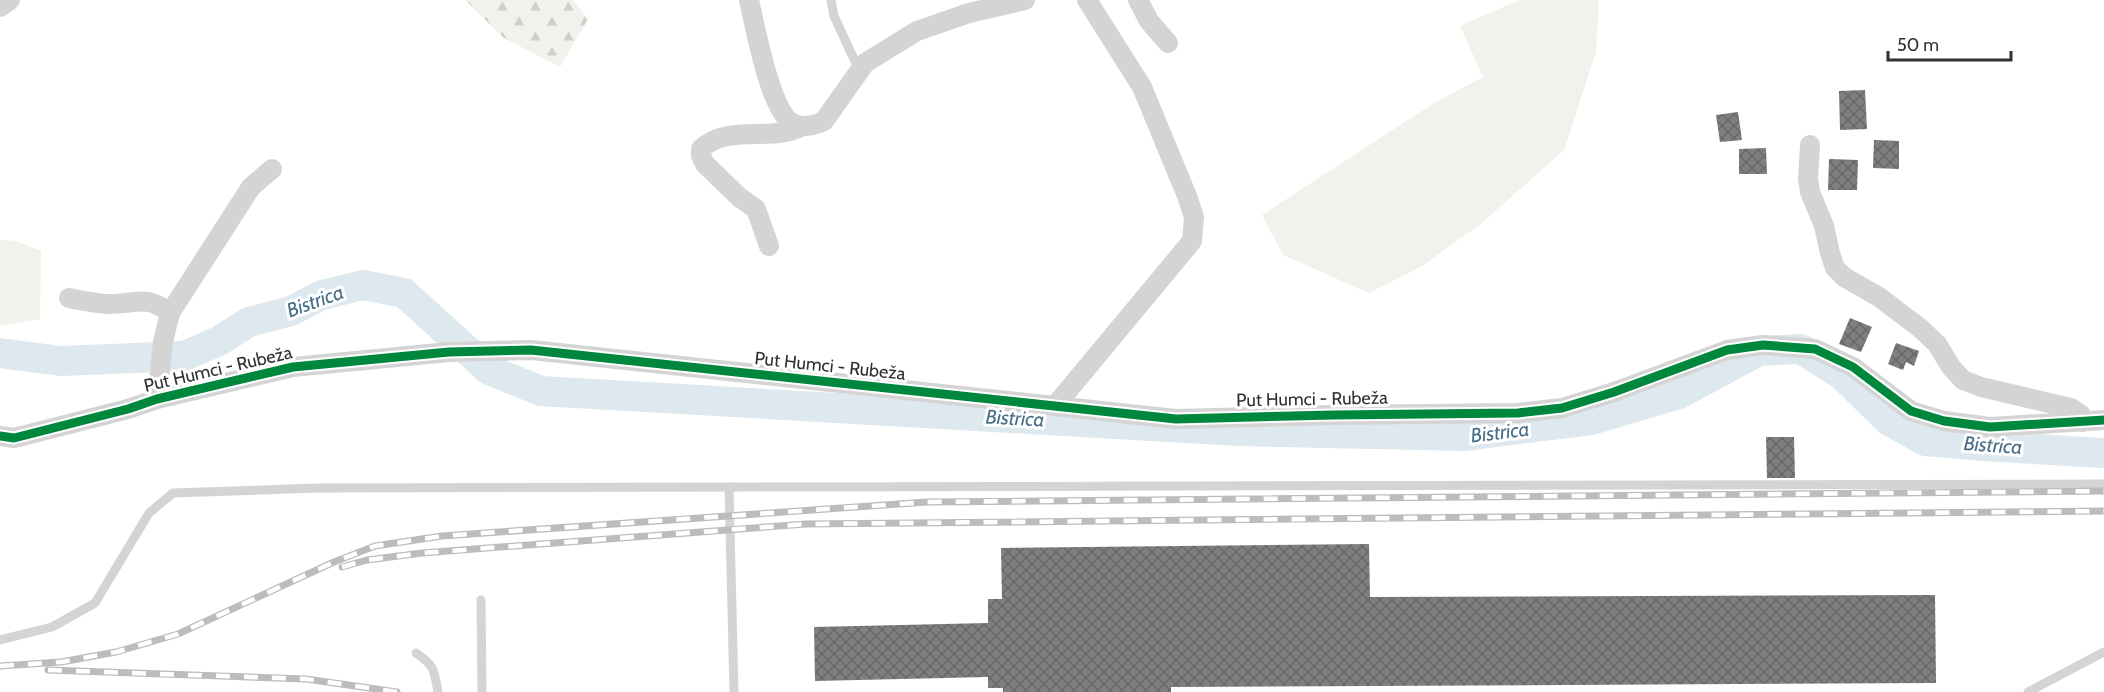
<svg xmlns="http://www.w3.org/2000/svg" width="2104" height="692" font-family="Cabin,sans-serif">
<defs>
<pattern id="forest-firs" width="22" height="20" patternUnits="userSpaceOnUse" patternTransform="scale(1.5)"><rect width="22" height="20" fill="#f0f2ec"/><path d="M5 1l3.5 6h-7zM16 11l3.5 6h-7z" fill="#ced0cb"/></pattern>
<pattern id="building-cross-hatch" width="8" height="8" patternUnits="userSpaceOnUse" patternTransform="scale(1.5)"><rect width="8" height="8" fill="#7f7f7f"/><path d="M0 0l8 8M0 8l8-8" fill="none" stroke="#686868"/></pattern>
</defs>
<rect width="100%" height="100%" fill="#fff"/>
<!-- grass -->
<g fill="#f0f2ec">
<polygon points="1519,0 1597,0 1599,3 1596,52 1564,150 1482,223 1422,266 1369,293 1283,255 1262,215 1434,103 1483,77 1460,26"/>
<polygon points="0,240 16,241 41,251 40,319 0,326"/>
</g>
<!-- forest -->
<polygon fill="url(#forest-firs)" points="465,0 573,0 588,19 560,67 504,38"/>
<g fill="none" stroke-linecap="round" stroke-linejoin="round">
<!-- river -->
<polyline stroke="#dde8ef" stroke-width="30" points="0,353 61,361 184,356 219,341 249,322 291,311 322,295 363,285 404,293 489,370 541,391 1238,431 1464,436 1592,420 1679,394 1759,351 1801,349 1842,375 1889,421 1925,441 1982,446 2104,453"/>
</g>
<!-- building -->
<g fill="url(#building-cross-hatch)">
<polygon points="1865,90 1867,129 1840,130 1839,91"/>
<polygon points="1738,112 1742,140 1720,142 1716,115"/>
<polygon points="1874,140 1899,141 1899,169 1873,168"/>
<polygon points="1766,148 1767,174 1739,174 1739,149"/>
<polygon points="1829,159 1858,160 1857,190 1828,190"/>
<polygon points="1850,318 1872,327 1861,352 1839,344"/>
<polygon points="1896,343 1919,351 1914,366 1906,362 1903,370 1888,364"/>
<polygon points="1766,437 1794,437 1795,478 1767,478"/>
<polygon points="1369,544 1370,597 1935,595 1936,683 1171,687 1171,692 1003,692 1003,688 988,688 988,677 815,681 814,627 988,623 988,599 1002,599 1001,548"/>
</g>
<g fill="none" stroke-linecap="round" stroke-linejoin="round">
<!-- lane -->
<g stroke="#d4d4d4" stroke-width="9">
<polyline points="831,0 834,16 859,70"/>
<polyline points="729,487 734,692"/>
<polyline points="481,600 482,692"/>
<polyline points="0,640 52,627 95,603 149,513 173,493 318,488 2104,484"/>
<path d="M416 653C435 666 434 670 438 692"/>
<polyline points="2028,692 2104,652"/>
</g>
<!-- street -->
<g stroke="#d4d4d4" stroke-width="20">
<path d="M749 0C755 26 770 110 792 123 801 128 814 126 824 121L865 63 917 31 969 13 1025 0"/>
<polyline points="1138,0 1149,21 1168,43"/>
<polyline points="0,7 10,0"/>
<polyline points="1810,145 1808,179 1810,192 1824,226 1830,253 1835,268 1844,277 1879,297 1920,328 1937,344 1951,367 1963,380 1981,387 2071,408 2081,415 2082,422"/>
<path d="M769 246 756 209 739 197 705 164 701 156V149C728 123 771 143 803 126"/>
<path d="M69 298C83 301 97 304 111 304 138 304 145 294 170 313"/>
<polyline points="157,399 163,342 170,313 251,187 272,169"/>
<polyline points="1055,406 1192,241 1194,217 1187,196 1142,87 1087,0"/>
<polyline points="0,436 14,438 128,409 157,399 293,367 449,352 531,350 1176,419 1333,415 1518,413 1562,408 1614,392 1727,350 1763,345 1815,349 1853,367 1911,411 1944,421 1990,427 2104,420"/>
</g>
<defs>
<g id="rail">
<polyline points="342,567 367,560 422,553 806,524 2104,511"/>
<polyline points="0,666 61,662 116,652 178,634 334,562 375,546 442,536 927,502 2104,491"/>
<polyline points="48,670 306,679 397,692"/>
</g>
</defs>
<!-- rail casing -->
<use href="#rail" stroke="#bcbcbc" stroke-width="7"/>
<!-- rail -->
<use href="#rail" stroke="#fff" stroke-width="4.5" stroke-dasharray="14" stroke-linecap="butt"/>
<defs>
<polyline id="cycleway" points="0,436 14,438 128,409 157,399 293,367 449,352 531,350 1176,419 1333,415 1518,413 1562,408 1614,392 1727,350 1763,345 1815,349 1853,367 1911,411 1944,421 1990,427 2104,420"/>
</defs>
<!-- cycleway casing -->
<use href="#cycleway" stroke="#fff" stroke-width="13"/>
<!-- cycleway -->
<use href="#cycleway" stroke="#00873e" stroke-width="9"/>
</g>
<g text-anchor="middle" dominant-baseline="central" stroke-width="6" stroke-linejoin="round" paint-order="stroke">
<!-- street labels -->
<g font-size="18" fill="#303030" stroke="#fff">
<text transform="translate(830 366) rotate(6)">Put Humci - Rubeža</text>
<text transform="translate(218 369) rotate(-13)">Put Humci - Rubeža</text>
<text transform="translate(1312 399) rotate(-1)">Put Humci - Rubeža</text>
</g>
<!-- water labels -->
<g font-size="20" font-style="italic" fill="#486e88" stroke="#fff">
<text transform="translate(315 301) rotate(-20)">Bistrica</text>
<text transform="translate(1015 418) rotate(3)">Bistrica</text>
<text transform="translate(1500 432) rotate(-7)">Bistrica</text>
<text transform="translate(1993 445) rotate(4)">Bistrica</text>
</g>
</g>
<!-- scale -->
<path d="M1888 51v9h123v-9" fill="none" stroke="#303030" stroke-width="3"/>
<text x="1897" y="51" font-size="18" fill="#303030" stroke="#ffffff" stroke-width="4.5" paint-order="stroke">50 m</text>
</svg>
